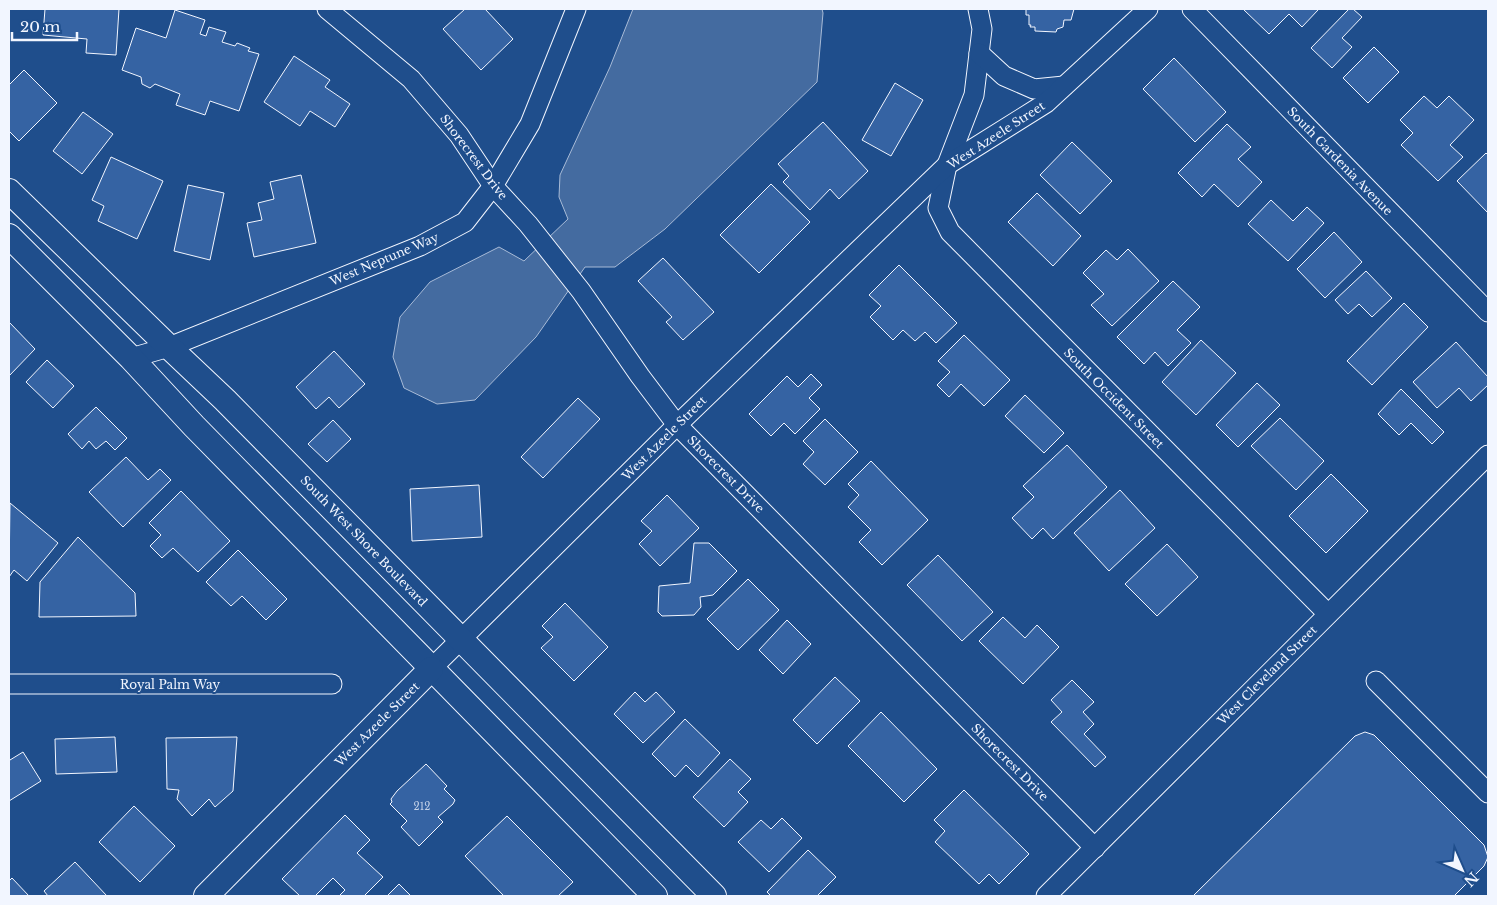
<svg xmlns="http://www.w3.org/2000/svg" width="1497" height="905" font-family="'Libre Baskerville',serif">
<rect width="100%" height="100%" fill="#1f4e8c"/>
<!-- water -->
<polygon fill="#446ba0" stroke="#a8bbd7" points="633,9 822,9 823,13 817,82 665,229 615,267 585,267 536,337 475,400 437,404 404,388 393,357 400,317 430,282 499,247 524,261 568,219 559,197 560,175 610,67"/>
<!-- building -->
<g fill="#3563a3" stroke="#f2f6ff">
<polygon points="45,9 119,9 116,55 86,53 87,39 43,35"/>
<polygon points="465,9 485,9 513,39 481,70 443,29"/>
<polygon points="1026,9 1074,9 1071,20 1064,20 1063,27 1057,29 1056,32 1035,31 1035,27 1030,27 1031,25 1029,25 1029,15 1026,15"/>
<polygon points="1246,9 1317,9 1318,10 1302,27 1289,14 1269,34 1244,10"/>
<polygon points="1349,9 1353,9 1362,17 1342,38 1352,47 1332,68 1311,48"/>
<polygon points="175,10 205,20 200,34 206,36 209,27 226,32 222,42 235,46 237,43 250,48 248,51 259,54 239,111 210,101 205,115 176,105 180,94 155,84 150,88 142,84 141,77 122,70 136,28 166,38"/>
<polygon points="1374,47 1399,72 1368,103 1343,78"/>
<polygon points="294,56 330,80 325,87 350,104 335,127 310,111 300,126 264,102"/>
<polygon points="1174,58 1226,112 1195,142 1143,89"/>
<polygon points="24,70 57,103 19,141 9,131 9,85"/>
<polygon points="895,83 923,100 891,156 862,140"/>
<polygon points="1424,96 1437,108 1449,96 1474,120 1450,145 1463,157 1438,181 1401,145 1413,133 1400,120"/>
<polygon points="83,112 113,134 82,174 53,151"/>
<polygon points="823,122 868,171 839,199 830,189 810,210 783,182 789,176 778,164"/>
<polygon points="1227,124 1251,147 1238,159 1262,182 1238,207 1214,184 1202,197 1178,173"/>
<polygon points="1072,142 1112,181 1080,214 1040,175"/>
<polygon points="1486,153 1488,155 1488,213 1457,181"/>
<polygon points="111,157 163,181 137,239 98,221 104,206 92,200"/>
<polygon points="301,175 316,243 254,257 247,223 262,220 258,203 274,199 270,182"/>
<polygon points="771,184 810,222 759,273 720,235"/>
<polygon points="188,185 224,193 210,260 174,251"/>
<polygon points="1037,193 1081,236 1053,266 1008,222"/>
<polygon points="1271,200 1293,221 1307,207 1324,223 1288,261 1248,224"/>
<polygon points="1334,232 1362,262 1325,298 1297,269"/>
<polygon points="1128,249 1159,281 1112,326 1091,305 1104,294 1083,273 1106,250 1117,260"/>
<polygon points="663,258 714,312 683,340 666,322 672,317 638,281"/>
<polygon points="899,265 957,323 936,343 925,332 915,341 903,330 893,340 870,317 881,306 869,295"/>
<polygon points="1366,271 1392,298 1372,317 1359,304 1348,314 1335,300"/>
<polygon points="1173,281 1200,307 1177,330 1191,343 1168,366 1155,352 1144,364 1117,337"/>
<polygon points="1404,303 1428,327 1372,385 1347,361"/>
<polygon points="9,322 35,349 9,376"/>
<polygon points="964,335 1010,380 984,406 961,384 949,397 937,385 950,372 938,361"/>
<polygon points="1201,340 1236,373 1196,415 1162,382"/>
<polygon points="1456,342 1488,377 1488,385 1471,401 1459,388 1437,408 1413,382"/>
<polygon points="334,351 365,384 339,408 329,397 316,409 296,387"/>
<polygon points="47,360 74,386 53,408 26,382"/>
<polygon points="811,374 822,385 809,398 820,409 795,434 784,423 771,436 749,414 787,376 798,387"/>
<polygon points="1257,383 1280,405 1238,447 1216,425"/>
<polygon points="1401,389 1444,432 1432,444 1411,423 1399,435 1378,414"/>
<polygon points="1025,395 1064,433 1044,453 1005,416"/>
<polygon points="578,398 600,419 543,478 521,457"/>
<polygon points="96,407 127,438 115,450 106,441 96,449 89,441 82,449 68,434"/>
<polygon points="1280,418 1324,461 1296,490 1251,446"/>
<polygon points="825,419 858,452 825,485 803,464 814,452 803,441"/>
<polygon points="333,420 351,439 327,462 308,444"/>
<polygon points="1067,445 1107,487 1053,539 1043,528 1032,539 1012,518 1034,497 1023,486"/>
<polygon points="126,457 148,480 160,469 171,480 123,527 89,492"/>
<polygon points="871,461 928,520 882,565 859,542 871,530 848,507 859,495 848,484"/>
<polygon points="1331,474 1368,511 1326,553 1289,516"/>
<polygon points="479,485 482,537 412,541 410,489"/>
<polygon points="1120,490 1155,528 1109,571 1074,533"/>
<polygon points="181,491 230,541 198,572 173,548 162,558 150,546 161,535 149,523"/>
<polygon points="667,495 699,528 660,566 639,544 652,531 641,521"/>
<polygon points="10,503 58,543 27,581 14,570 9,577"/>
<polygon points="78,537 135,593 136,616 39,617 40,582"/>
<polygon points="694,543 709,543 737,571 713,595 700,597 701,607 694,615 662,616 658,612 659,586 690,583"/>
<polygon points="1167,544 1198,577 1157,616 1125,584"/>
<polygon points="238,550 287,599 266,620 242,596 231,606 206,582"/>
<polygon points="938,555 993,612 962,641 907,585"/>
<polygon points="748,579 779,610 738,650 707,619"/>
<polygon points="565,603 608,647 574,681 541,648 553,637 542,626"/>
<polygon points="1003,617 1025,638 1037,625 1059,647 1023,684 979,641"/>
<polygon points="787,620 811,644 783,674 759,650"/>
<polygon points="835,677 860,701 817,744 793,720"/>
<polygon points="1072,680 1094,702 1083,712 1094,724 1084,734 1106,757 1095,767 1051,722 1062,712 1051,700"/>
<polygon points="635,692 645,702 656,692 675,712 643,743 614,714"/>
<polygon points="881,712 937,769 904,802 848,746"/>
<polygon points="685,719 720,753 698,777 686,765 675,777 652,754"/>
<polygon points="1365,732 1374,735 1484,845 1488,857 1484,866 1454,896 1193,896 1355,736"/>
<polygon points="115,737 117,772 56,774 55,739"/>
<polygon points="237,737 233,791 215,807 209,799 192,816 177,799 179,790 167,789 166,738"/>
<polygon points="23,752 41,781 9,801 9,757 10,760"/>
<polygon points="730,759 751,779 738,792 748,802 724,827 693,797"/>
<polygon points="426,764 447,786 444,789 455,800 453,804 438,817 443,822 419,846 401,827 407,821 390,804 392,802 391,799 397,791"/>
<polygon points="964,790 1029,854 999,884 989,874 979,884 935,842 945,831 934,820"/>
<polygon points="134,806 175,846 140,882 99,842"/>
<polygon points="345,815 370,840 357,853 383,877 364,896 339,896 345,890 333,878 315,896 300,896 282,879"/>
<polygon points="507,816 573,882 558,896 504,896 465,856"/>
<polygon points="782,818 802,838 769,872 738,842 761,820 771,829"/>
<polygon points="808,850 836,877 817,896 771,896 767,892"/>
<polygon points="75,862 107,896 48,896 44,891"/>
<polygon points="12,878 29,896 9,896 9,881"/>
<polygon points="399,884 411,896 387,896"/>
</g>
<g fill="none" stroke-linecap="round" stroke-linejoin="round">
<defs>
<g id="minor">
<polyline points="327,9 411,79 459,135 493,186 528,224 581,291 640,376 677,425 1095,848"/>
<polyline points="978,9 982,29 974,95 947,165 938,208 950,232 1328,614"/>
<polyline points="1192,9 1488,312"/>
<polyline points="979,53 1004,76 1034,89 1064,86"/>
<polyline points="131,358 169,347 420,246 465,222 493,186 530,124 576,9"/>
<polyline points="431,669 677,425 947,165 1046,103 1148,9"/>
<polyline points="1376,681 1488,793"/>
<polyline points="9,684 332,684"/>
<polyline points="1046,896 1488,455"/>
</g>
<g id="tertiary">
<polyline points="9,191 169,347 225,400 714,896"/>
<polyline points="9,236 131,358 194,426 655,896"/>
<polyline points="206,896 431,669"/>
</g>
</defs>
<!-- minor casing -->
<use href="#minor" stroke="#f2f6ff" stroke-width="21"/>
<!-- tertiary casing -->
<use href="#tertiary" stroke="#f2f6ff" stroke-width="26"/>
<!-- minor -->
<use href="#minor" stroke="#1f4e8c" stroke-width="19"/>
<!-- tertiary -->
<use href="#tertiary" stroke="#1f4e8c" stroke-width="24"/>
</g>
<g text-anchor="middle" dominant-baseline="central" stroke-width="4" stroke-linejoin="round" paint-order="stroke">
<!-- number labels -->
<g font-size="10" fill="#c3d1e8">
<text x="422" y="806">212</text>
</g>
<!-- street labels -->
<g font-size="12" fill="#f2f6ff" stroke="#1f4e8c">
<text transform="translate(996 135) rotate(-33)">West Azeele Street</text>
<text transform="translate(474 157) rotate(53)">Shorecrest Drive</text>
<text transform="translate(1340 161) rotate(46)">South Gardenia Avenue</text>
<text transform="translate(384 259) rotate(-23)">West Neptune Way</text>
<text transform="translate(1114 398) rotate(45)">South Occident Street</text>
<text transform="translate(664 438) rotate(-45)">West Azeele Street</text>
<text transform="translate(726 474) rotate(45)">Shorecrest Drive</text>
<text transform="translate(364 541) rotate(46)">South West Shore Boulevard</text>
<text transform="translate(1267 675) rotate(-45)">West Cleveland Street</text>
<text x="170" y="684">Royal Palm Way</text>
<text transform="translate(377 724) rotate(-45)">West Azeele Street</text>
<text transform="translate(1010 762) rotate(45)">Shorecrest Drive</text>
</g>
</g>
<!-- border -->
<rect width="1497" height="905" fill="none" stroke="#f2f6ff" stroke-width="20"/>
<!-- north arrow -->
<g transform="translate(1462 870) rotate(135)" stroke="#1f4e8c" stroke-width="4" paint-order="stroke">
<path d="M0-4L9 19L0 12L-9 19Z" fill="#f2f6ff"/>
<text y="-8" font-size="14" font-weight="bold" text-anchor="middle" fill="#f2f6ff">N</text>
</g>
<!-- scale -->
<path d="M12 32v8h65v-8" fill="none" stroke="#f2f6ff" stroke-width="2.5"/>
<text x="20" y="32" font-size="15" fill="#f2f6ff" stroke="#1f4e8c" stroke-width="4" paint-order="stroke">20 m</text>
</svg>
